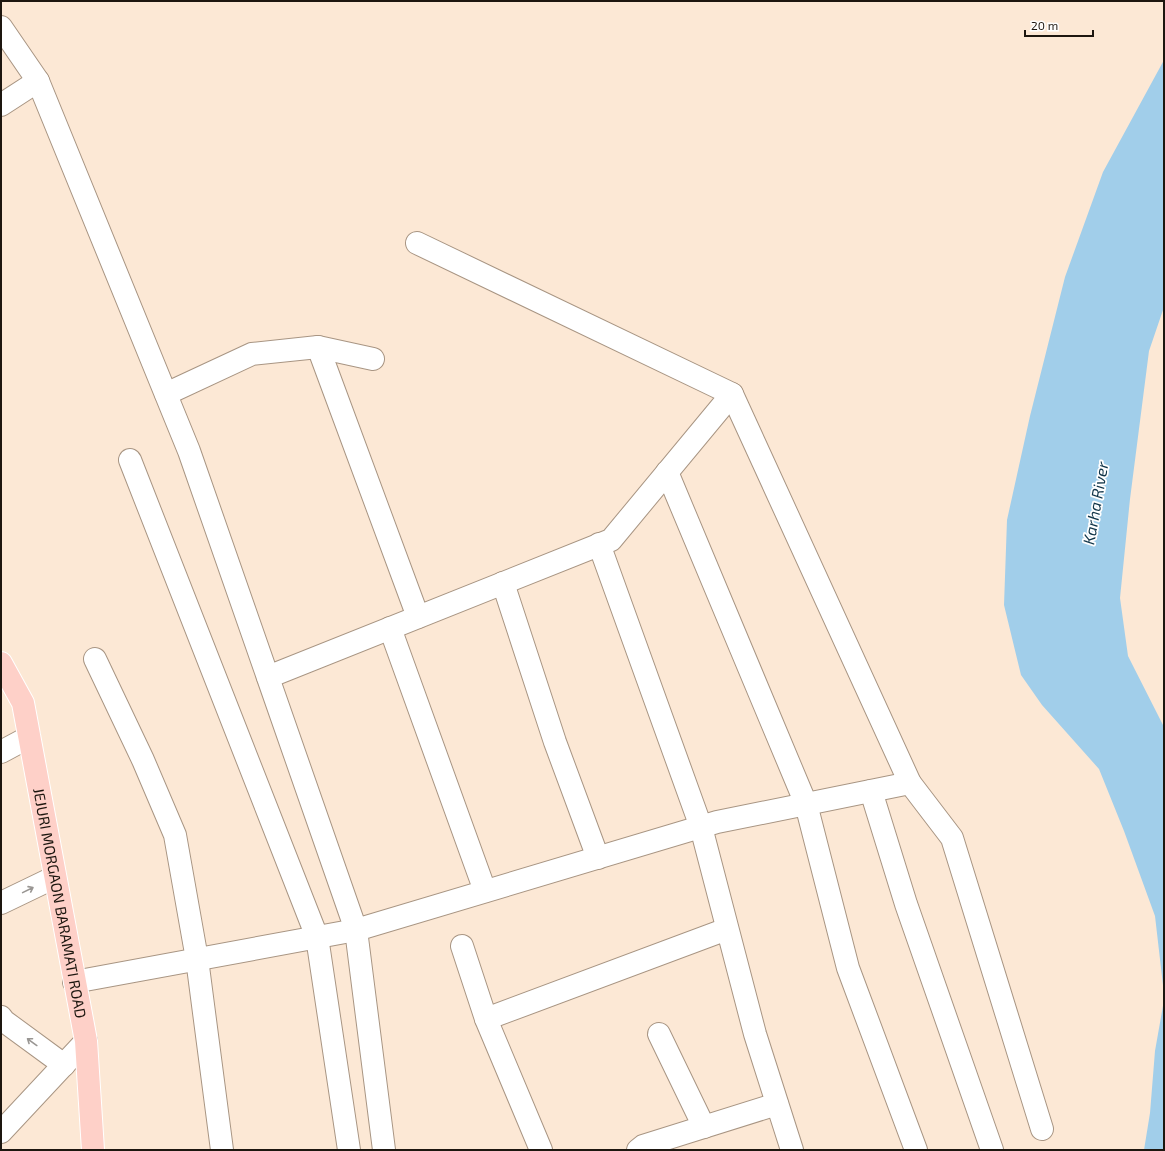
<svg xmlns="http://www.w3.org/2000/svg" width="1165" height="1151" font-family="'Exo 2',sans-serif">
<rect width="100%" height="100%" fill="#fce8d5"/>
<!-- water -->
<g fill="#a1ceea">
<polygon points="1164,60 1164,307 1149,351 1130,499 1120,598 1128,656 1164,727 1164,994 1155,916 1124,831 1099,769 1042,705 1021,675 1004,605 1007,520 1030,416 1065,277 1103,172"/>
<polygon points="1164,1000 1164,1150 1144,1150 1150,1113 1155,1051"/>
</g>
<g fill="none" stroke-linecap="round" stroke-linejoin="round">
<defs>
<g id="minor">
<polyline points="1,27 38,81 189,451 356,930 384,1150"/>
<polyline points="1,105 38,81"/>
<polyline points="417,243 732,394 910,783 952,838 1042,1129"/>
<polyline points="318,347 418,617"/>
<polyline points="166,394 252,354 318,347 373,359"/>
<polyline points="130,460 317,937 349,1150"/>
<polyline points="667,472 806,804 848,968 916,1150"/>
<polyline points="599,544 701,827 755,1034 792,1150"/>
<polyline points="503,583 555,742 598,858"/>
<polyline points="390,628 485,891"/>
<polyline points="95,659 143,760 175,835 197,959 222,1150"/>
<polyline points="268,677 611,540 732,394"/>
<polyline points="1,752 29,737"/>
<polyline points="871,791 906,904 992,1150"/>
<polyline points="1,903 55,877"/>
<polyline points="462,946 486,1019 541,1150"/>
<polyline points="74,982 356,930 717,822 910,783"/>
<polyline points="1,1017 4,1021 64,1065"/>
<polyline points="486,1019 727,929"/>
<polyline points="659,1034 704,1127"/>
<polyline points="1,1132 86,1041"/>
<polyline points="638,1150 643,1146 777,1104"/>
</g>
<g id="major">
<path id="s1" d="M1 663 23 703 86 1041 93 1150"/>
</g>
</defs>
<!-- minor casing -->
<use href="#minor" stroke="#a89583" stroke-width="24"/>
<!-- major casing -->
<use href="#major" stroke="#fff" stroke-width="24"/>
<!-- minor -->
<use href="#minor" stroke="#fff" stroke-width="22"/>
<!-- major -->
<use href="#major" stroke="#fed0c8" stroke-width="22"/>
</g>
<!-- one-way arrows -->
<defs><path id="oneway-shaft" d="M-6 0H5M1.5-3L5.5 0L1.5 3" fill="none" stroke-width="1.6" stroke-linecap="round" stroke-linejoin="round"/></defs>
<g stroke="#999693">
<use href="#oneway-shaft" transform="translate(28 890) rotate(-26)"/>
<use href="#oneway-shaft" transform="translate(32 1042) rotate(-144)"/>
</g>
<g text-anchor="middle" dominant-baseline="central" stroke-width="3.5" stroke-linejoin="round" paint-order="stroke">
<!-- street labels -->
<g font-size="15" fill="#1d160f" stroke="#fff">
<text stroke="none"><textPath href="#s1" startOffset="249">JEJURI MORGAON BARAMATI ROAD</textPath></text>
</g>
<!-- water labels -->
<g font-size="16" font-style="italic" fill="#0f3448" stroke="#fff">
<text transform="translate(1095 503) rotate(-80)">Karha River</text>
</g>
</g>
<!-- border -->
<rect width="1165" height="1151" fill="none" stroke="#1d160f" stroke-width="4"/>
<!-- scale -->
<path d="M1025 30v6h68v-6" fill="none" stroke="#1d160f" stroke-width="2"/>
<text x="1031" y="30" font-size="12" fill="#1d160f" stroke="#ffffff" stroke-width="3" paint-order="stroke">20 m</text>
</svg>
